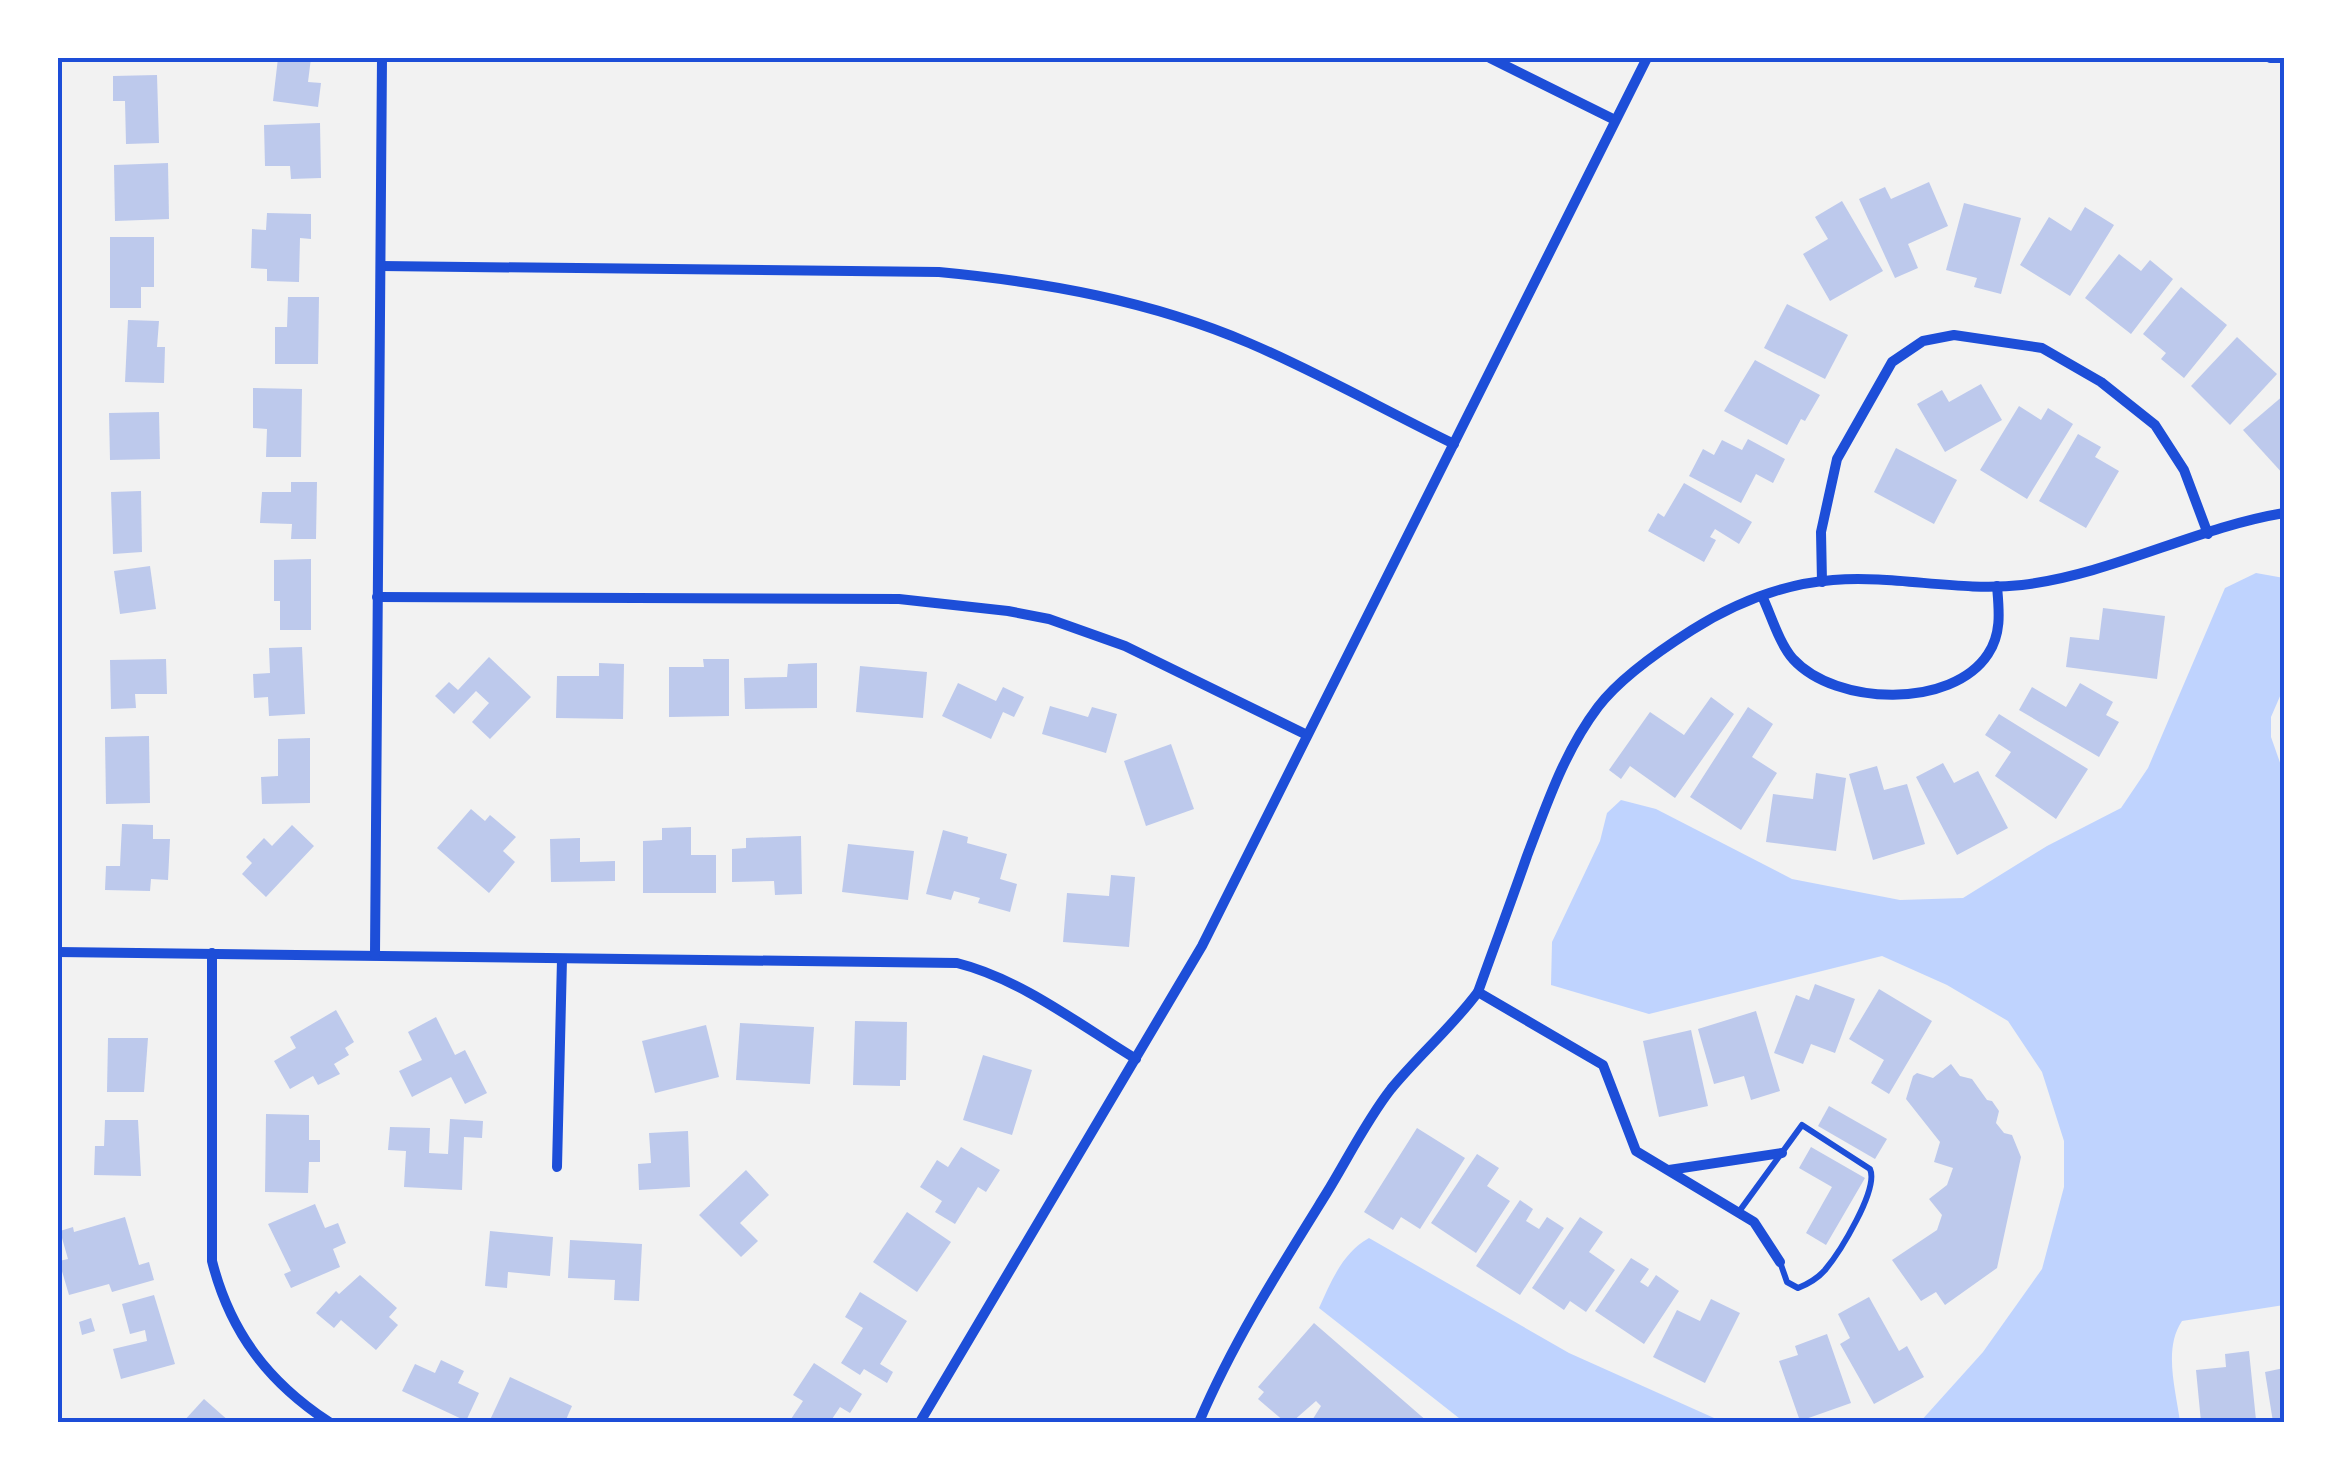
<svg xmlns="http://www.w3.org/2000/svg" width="2342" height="1480" font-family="'PT Sans Narrow',sans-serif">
<rect width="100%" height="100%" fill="#f2f2f2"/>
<!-- water -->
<g fill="#bfd3fe">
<path d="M2256 573 2284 578V687L2271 717V737L2284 774V1305L2182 1321C2163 1349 2176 1390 2180 1422H1920L1983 1352 2042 1269 2064 1187V1141L2042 1072 2008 1021 1947 985 1882 956 1649 1014 1551 985 1552 942 1600 841 1607 813 1621 800 1656 809 1792 879 1900 900 1963 898 2047 846 2121 808 2148 768 2225 588Z"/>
<path d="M1369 1238 1569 1353 1723 1422H1464L1319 1308C1331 1282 1342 1253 1369 1238Z"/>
</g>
<!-- building -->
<g fill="#bdc9ec">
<polygon points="278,58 311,58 308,82 321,83 318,107 273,101"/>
<polygon points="157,75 159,143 126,144 125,101 113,101 113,76"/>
<polygon points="320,123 321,178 291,179 290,166 265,166 264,125"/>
<polygon points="168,163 169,219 115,221 114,165"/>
<polygon points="1929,182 1948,226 1908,244 1918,268 1895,278 1859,199 1885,187 1891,199"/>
<polygon points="1842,201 1883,271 1830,301 1803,254 1828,239 1815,217"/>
<polygon points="1964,203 2021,218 2001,294 1974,287 1977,278 1946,270"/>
<polygon points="2085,207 2114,225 2070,296 2020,265 2049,217 2071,231"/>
<polygon points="267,213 311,214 311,239 300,238 299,282 267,281 267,269 251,268 252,229 266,230"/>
<polygon points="110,237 154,237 154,287 141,287 141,308 110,308"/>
<polygon points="2119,254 2141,271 2150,260 2173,279 2131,334 2085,298"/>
<polygon points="2181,287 2227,325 2184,378 2161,359 2166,353 2143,334"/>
<polygon points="288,297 319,297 318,364 275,364 275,327 287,327"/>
<polygon points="1787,304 1848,335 1825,379 1764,348"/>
<polygon points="128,320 159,321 157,347 165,347 164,383 125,382"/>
<polygon points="2237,337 2277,374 2230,425 2191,386"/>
<polygon points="1755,360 1820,395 1805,421 1801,419 1787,445 1724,411"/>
<polygon points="1981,384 2002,420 1945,452 1917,404 1942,390 1949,402"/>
<polygon points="253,388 302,389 301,457 266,457 267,429 253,428"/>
<polygon points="2284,395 2284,475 2243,430"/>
<polygon points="2019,406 2041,420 2048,408 2073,424 2027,499 1980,470"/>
<polygon points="159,412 160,459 110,460 109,413"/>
<polygon points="2078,434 2101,447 2095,457 2119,471 2086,528 2039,501"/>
<polygon points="1748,439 1785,459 1773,483 1756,474 1741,503 1689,476 1703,449 1714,455 1722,440 1742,450"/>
<polygon points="1896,448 1957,480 1934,524 1874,492"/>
<polygon points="291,482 317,482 316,539 291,539 292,524 260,523 262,492 291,492"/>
<polygon points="1684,483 1752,522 1739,544 1715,529 1710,537 1716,540 1704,562 1648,531 1658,513 1664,517"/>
<polygon points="141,491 142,552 113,554 111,492"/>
<polygon points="311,559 311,630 280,630 280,601 274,601 274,560"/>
<polygon points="150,566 156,609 120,614 114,571"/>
<polygon points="2103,608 2165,616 2157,679 2066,667 2070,637 2099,640"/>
<polygon points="302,647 305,714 269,716 268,697 254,698 253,674 270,673 269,648"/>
<polygon points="489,657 531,697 490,739 472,722 489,703 476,691 454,714 435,696 449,682 458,690"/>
<polygon points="166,659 167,694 135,694 136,708 111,709 110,660"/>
<polygon points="703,659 729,659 729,716 669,717 669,667 704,667"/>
<polygon points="599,663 624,664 623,719 556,718 557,676 599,676"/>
<polygon points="817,663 817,708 745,709 744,678 787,677 788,664"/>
<polygon points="860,666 927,672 923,718 856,712"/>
<polygon points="958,683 996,701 1003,687 1024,697 1014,717 1003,712 991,739 942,716"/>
<polygon points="2080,683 2113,702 2106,715 2119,722 2099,757 2019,710 2032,687 2066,707"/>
<polygon points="1711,697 1734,714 1675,798 1630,766 1621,779 1609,770 1650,712 1684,735"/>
<polygon points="1050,706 1088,717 1092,707 1117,714 1106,753 1042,734"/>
<polygon points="1748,707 1773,724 1752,757 1777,773 1741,830 1690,797"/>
<polygon points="1999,714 2088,769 2056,819 1995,776 2011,752 1985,735"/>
<polygon points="149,736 150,803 106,804 105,737"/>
<polygon points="310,738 310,803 262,804 261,777 278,776 278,739"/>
<polygon points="1171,744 1194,809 1146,826 1124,761"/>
<polygon points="1943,763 1954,783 1978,771 2008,828 1957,855 1916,777"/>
<polygon points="1877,766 1884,790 1907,784 1925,844 1873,860 1849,774"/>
<polygon points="1816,773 1846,778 1836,851 1766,842 1773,794 1813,799"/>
<polygon points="471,809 485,821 490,815 516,837 503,851 515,862 489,893 437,848"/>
<polygon points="122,824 153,825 153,839 170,839 168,880 151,879 150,891 105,890 106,866 120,866"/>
<polygon points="292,825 314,846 266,897 242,874 252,863 246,857 264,838 272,846"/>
<polygon points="691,827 691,855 716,855 716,893 643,893 643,841 662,840 662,828"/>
<polygon points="943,830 968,837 967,843 1007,854 1000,879 1017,884 1010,912 978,903 980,898 954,891 951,900 926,894"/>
<polygon points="801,836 802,894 775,895 774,881 732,882 732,849 746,848 746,838"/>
<polygon points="580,838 580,862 615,861 615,881 551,882 550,839"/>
<polygon points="848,844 914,851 908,900 842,892"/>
<polygon points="1111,875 1135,877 1129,947 1063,942 1067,893 1109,896"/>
<polygon points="1815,984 1855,999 1835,1053 1811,1044 1803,1064 1774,1053 1796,995 1809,1000"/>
<polygon points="1879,989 1932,1021 1889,1094 1871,1083 1884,1060 1849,1039"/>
<polygon points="336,1010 354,1042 345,1048 349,1055 334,1064 340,1074 318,1085 313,1076 290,1089 274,1061 296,1048 290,1037"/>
<polygon points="1756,1011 1780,1091 1751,1100 1744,1076 1714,1084 1698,1029"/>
<polygon points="436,1017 455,1055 465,1050 487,1093 465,1104 451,1077 412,1097 399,1071 422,1060 408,1032"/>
<polygon points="855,1021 907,1022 906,1080 900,1080 900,1086 853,1085"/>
<polygon points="740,1023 814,1027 810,1084 736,1080"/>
<polygon points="706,1025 719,1077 655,1093 642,1041"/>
<polygon points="1691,1030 1708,1106 1659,1117 1643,1041"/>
<polygon points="108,1038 148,1038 144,1092 107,1092"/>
<polygon points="983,1055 1032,1070 1012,1135 963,1120"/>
<polygon points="1951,1064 1960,1076 1972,1079 1987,1100 1992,1101 1999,1111 1996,1123 2004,1133 2012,1135 2021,1157 1997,1268 1945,1305 1936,1292 1921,1301 1892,1260 1937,1230 1942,1215 1929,1199 1947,1185 1953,1168 1934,1162 1940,1142 1906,1099 1913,1076 1917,1073 1933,1078"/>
<polygon points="1829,1106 1887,1139 1875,1159 1818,1126"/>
<polygon points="266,1114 309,1115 309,1140 320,1140 320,1162 309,1162 308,1193 265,1192"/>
<polygon points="450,1119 483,1121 482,1138 464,1137 462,1190 404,1187 406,1151 388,1150 390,1127 430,1128 429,1153 448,1154"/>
<polygon points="105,1120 138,1120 141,1176 94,1175 95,1146 104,1146"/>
<polygon points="1417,1128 1465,1158 1420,1229 1401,1217 1393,1230 1364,1212"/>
<polygon points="688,1131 690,1187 639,1190 638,1164 651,1163 649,1133"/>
<polygon points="961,1147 1000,1170 986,1192 978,1187 955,1224 935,1212 942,1201 920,1187 937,1160 948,1167"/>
<polygon points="1811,1147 1865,1178 1826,1245 1806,1233 1832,1187 1799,1168"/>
<polygon points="1477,1154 1499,1168 1487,1186 1510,1201 1476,1253 1431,1223"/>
<polygon points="746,1170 769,1195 740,1223 758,1241 741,1257 699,1215"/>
<polygon points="1520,1200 1533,1209 1526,1221 1539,1229 1547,1217 1564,1228 1520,1295 1476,1266"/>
<polygon points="315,1204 325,1228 338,1223 346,1243 333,1249 340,1267 291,1288 284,1274 291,1271 268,1224"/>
<polygon points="907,1212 951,1242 917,1292 873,1262"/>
<polygon points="125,1217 139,1265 149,1262 154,1280 112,1292 109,1284 69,1295 59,1261 68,1259 60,1231 73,1227 74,1232"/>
<polygon points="1580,1217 1603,1232 1589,1252 1615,1270 1586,1312 1570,1301 1564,1310 1532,1288"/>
<polygon points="490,1231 553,1237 550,1276 508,1272 507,1288 485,1286"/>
<polygon points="570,1240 642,1244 639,1301 614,1300 615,1280 568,1278"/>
<polygon points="1631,1258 1649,1269 1640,1282 1648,1287 1656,1275 1679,1291 1644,1344 1595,1311"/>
<polygon points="360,1275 397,1308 389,1317 398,1325 376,1350 341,1320 334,1328 316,1313 336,1291 339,1294"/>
<polygon points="860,1292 907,1321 880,1364 893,1372 887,1383 864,1369 860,1375 841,1363 863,1328 845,1317"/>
<polygon points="154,1295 175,1364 121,1379 113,1349 147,1341 145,1330 130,1334 122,1304"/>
<polygon points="1869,1297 1899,1351 1907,1346 1924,1377 1874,1404 1840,1344 1850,1338 1838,1314"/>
<polygon points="1711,1299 1740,1313 1705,1383 1653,1357 1677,1310 1700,1321"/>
<polygon points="91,1318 95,1331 82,1335 79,1322"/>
<polygon points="1314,1323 1428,1422 1311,1422 1321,1406 1316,1401 1292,1422 1285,1422 1258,1399 1264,1392 1258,1387"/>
<polygon points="1827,1334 1851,1403 1800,1421 1779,1361 1798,1355 1795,1346"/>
<polygon points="2249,1351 2256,1420 2201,1422 2196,1370 2226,1367 2225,1354"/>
<polygon points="441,1360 464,1371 458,1383 479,1393 466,1421 402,1391 415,1364 435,1373"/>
<polygon points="814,1363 862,1394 850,1413 840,1407 830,1422 789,1422 803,1401 793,1395"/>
<polygon points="2284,1368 2284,1422 2273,1422 2265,1372"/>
<polygon points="510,1377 572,1406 565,1422 490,1420"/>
<polygon points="204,1399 230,1422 183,1422"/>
</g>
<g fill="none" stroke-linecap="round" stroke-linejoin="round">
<!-- service -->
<path stroke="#1d4ed8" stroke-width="6" d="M1738 1213 1802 1125 1870 1169C1879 1189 1840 1252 1825 1270 1818 1278 1808 1284 1798 1288L1787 1282 1780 1262"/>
<!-- minor -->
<g stroke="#1d4ed8" stroke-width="10">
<polyline points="1490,58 1615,120"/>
<polyline points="2270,58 2281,58"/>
<path d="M381 266 939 272C1045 282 1151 301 1249 343 1319 373 1386 411 1454 444"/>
<polyline points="1822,582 1821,532 1837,459 1892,362 1923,341 1954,335 2042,348 2101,382 2155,425 2184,470 2208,534"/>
<path d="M1762 596C1771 615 1779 643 1793 659 1836 706 1952 709 1988 654 2002 633 1999 610 1997 586"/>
<polyline points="377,597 899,599 1008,611 1049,619 1125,646 1307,735"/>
<path d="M58 952 957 963C1021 979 1080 1025 1136 1059"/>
<path d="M212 953V1261C230 1332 268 1382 329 1422"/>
<polyline points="375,955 382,58"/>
<polyline points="1478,992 1603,1065 1636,1151 1754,1222 1780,1262"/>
<polyline points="557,1167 562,959"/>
<polyline points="1669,1170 1782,1153"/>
<polyline points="920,1422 1202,946 1647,58"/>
<path d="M1199 1422C1233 1342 1280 1268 1326 1194 1347 1160 1366 1121 1391 1089 1419 1055 1452 1027 1478 992 1494 947 1511 902 1527 856 1547 804 1564 752 1598 707 1620 678 1662 649 1692 630 1735 603 1781 584 1833 580 1896 575 1959 592 2022 585 2113 574 2194 528 2284 513"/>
</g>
</g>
<!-- border -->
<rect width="2342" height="1480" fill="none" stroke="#ffffff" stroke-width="120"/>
<rect x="60" y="60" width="2222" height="1360" fill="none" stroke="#1d4ed8" stroke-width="4"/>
</svg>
